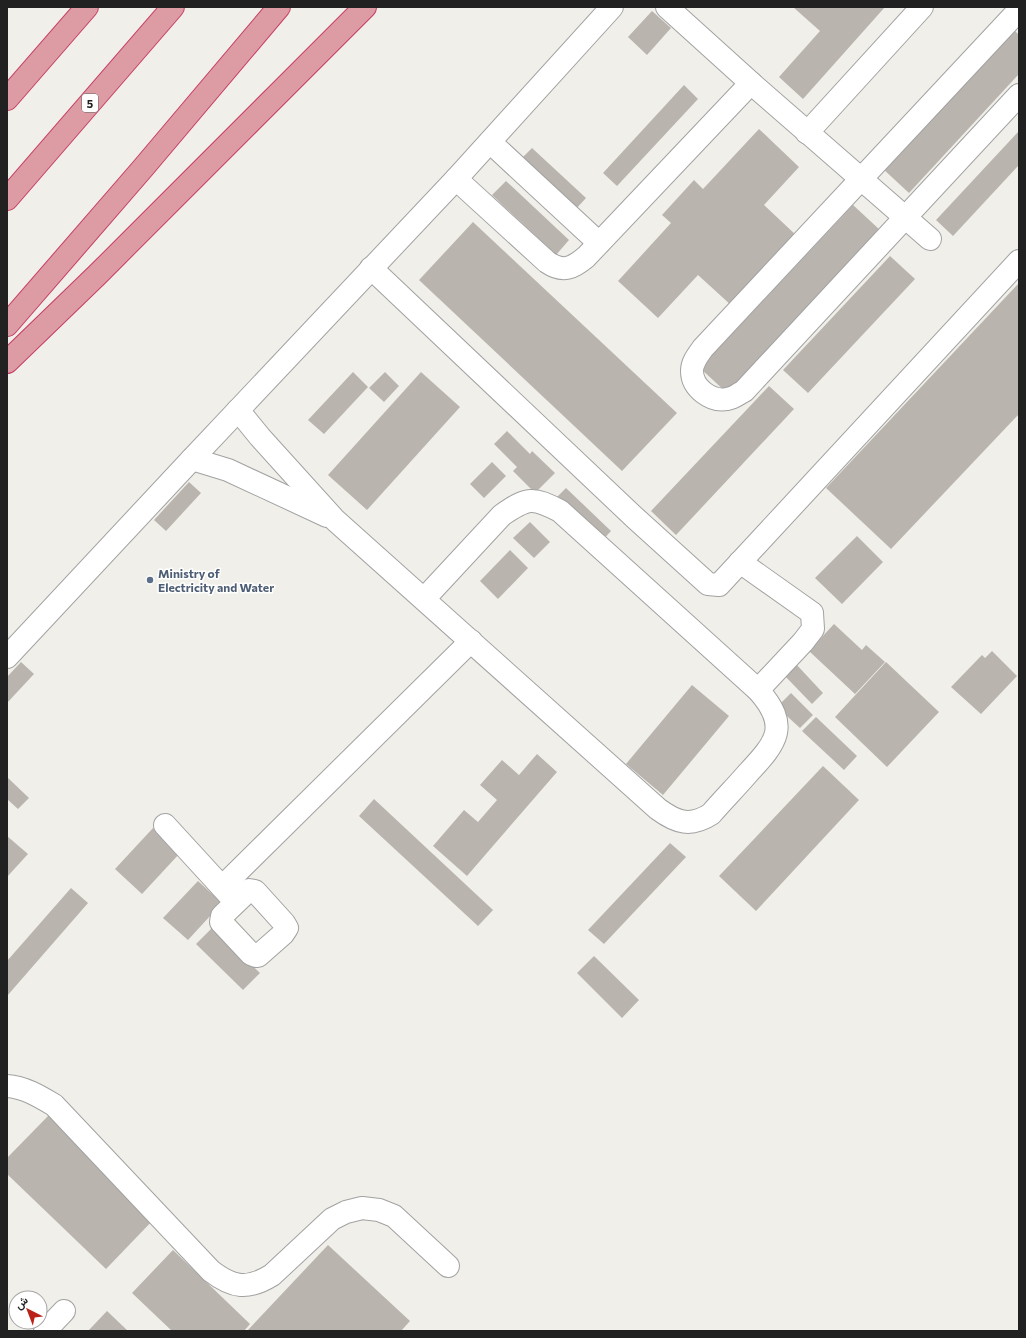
<svg xmlns="http://www.w3.org/2000/svg" width="1026" height="1338" font-family="Commissioner,Vazirmatn,sans-serif">
<rect width="100%" height="100%" fill="#f0efe9"/>
<!-- building -->
<g fill="#bab4af">
<polygon points="793,7 885,7 803,99 779,77 820,31"/>
<polygon points="652,11 671,28 647,55 628,37"/>
<polygon points="1012,28 1019,35 1019,74 909,193 882,168"/>
<polygon points="684,85 698,99 617,186 603,173"/>
<polygon points="759,129 799,167 764,205 797,236 732,306 698,275 658,318 618,281 671,223 662,215 694,180 703,189"/>
<polygon points="1019,131 1019,165 953,236 936,220"/>
<polygon points="532,148 586,198 575,210 520,160"/>
<polygon points="506,181 569,240 556,255 492,195"/>
<polygon points="853,205 880,230 727,393 700,368"/>
<polygon points="473,222 677,413 622,471 419,280"/>
<polygon points="890,256 915,279 808,393 783,370"/>
<polygon points="1019,283 1019,414 891,549 826,488"/>
<polygon points="353,372 368,387 324,434 308,420"/>
<polygon points="385,372 399,386 384,402 369,388"/>
<polygon points="421,372 460,407 367,510 328,475"/>
<polygon points="769,386 794,409 676,535 651,511"/>
<polygon points="507,431 530,454 532,451 555,473 535,493 513,471 517,467 494,444"/>
<polygon points="492,462 506,476 484,498 470,484"/>
<polygon points="189,482 201,493 166,531 154,520"/>
<polygon points="566,488 611,531 600,543 554,500"/>
<polygon points="530,522 550,542 534,558 513,538"/>
<polygon points="857,536 883,562 842,604 815,578"/>
<polygon points="510,550 528,568 498,599 480,581"/>
<polygon points="834,624 862,650 866,645 885,662 855,694 809,651"/>
<polygon points="992,651 1017,676 981,714 951,687 982,655 985,658"/>
<polygon points="21,662 34,674 7,703 7,677"/>
<polygon points="886,662 939,712 887,767 835,717"/>
<polygon points="795,663 823,693 812,704 783,674"/>
<polygon points="692,685 729,716 663,795 626,764"/>
<polygon points="791,693 813,715 800,728 777,707"/>
<polygon points="816,717 857,756 844,770 802,731"/>
<polygon points="537,754 557,772 467,876 433,846 464,810 478,822 497,800 480,785 502,760 519,775"/>
<polygon points="823,766 859,800 756,911 719,876"/>
<polygon points="7,777 29,798 18,809 7,799"/>
<polygon points="374,799 493,910 478,926 359,816"/>
<polygon points="153,828 180,853 142,894 115,869"/>
<polygon points="7,836 28,854 7,877"/>
<polygon points="670,843 686,857 604,944 588,930"/>
<polygon points="198,881 222,903 188,940 163,918"/>
<polygon points="71,888 88,903 7,996 7,961"/>
<polygon points="213,927 260,973 243,990 196,944"/>
<polygon points="594,956 639,1000 622,1018 577,973"/>
<polygon points="50,1114 156,1217 106,1269 7,1174 7,1158"/>
<polygon points="328,1245 410,1321 401,1331 247,1331"/>
<polygon points="173,1250 250,1324 244,1331 172,1331 132,1293"/>
<polygon points="107,1311 128,1331 88,1331"/>
</g>
<g fill="none" stroke-linecap="round" stroke-linejoin="round">
<defs>
<g id="minor">
<polyline points="667,7 751,83 930,239"/>
<path d="M1019 10 703 348C698 355 692 362 692 371 692 388 711 402 727 399 734 398 738 394 744 391L1019 95"/>
<polyline points="807,133 922,7"/>
<polyline points="490,142 599,243"/>
<path d="M456 179 547 262C563 273 573 268 586 257L751 83"/>
<polyline points="371,268 634,517 708,584 719,585 1019,261"/>
<path d="M238 410 260 437 335 520 658 809C677 823 691 827 711 814 723 800 736 787 748 773 777 742 790 726 758 690L560 511C533 497 528 497 502 515L424 599"/>
<polyline points="192,459 228,470 327,516"/>
<polyline points="740,562 812,613 813,629 803,642 758,690"/>
<polyline points="7,657 192,459 456,179 612,7"/>
<polyline points="165,825 231,897"/>
<polyline points="222,887 471,641"/>
<polygon points="249,890 255,891 284,923 287,928 283,934 258,956 256,956 251,954 221,922 222,916 224,914"/>
<path d="M7 1086C24 1087 39 1096 54 1105L211 1271C233 1288 248 1290 272 1275L332 1219 346 1212 362 1208 379 1210 394 1216 448 1266"/>
<polyline points="45,1331 64,1311"/>
</g>
<g id="highway">
<polyline points="7,99 87,7"/>
<polyline points="7,199 173,7"/>
<polyline points="7,325 143,168 279,7"/>
<polyline points="7,362 97,275 365,7"/>
</g>
</defs>
<!-- minor casing -->
<use href="#minor" stroke="#a2a2a2" stroke-width="24"/>
<!-- highway casing -->
<use href="#highway" stroke="#c63e65" stroke-width="24"/>
<!-- minor -->
<use href="#minor" stroke="#fff" stroke-width="22"/>
<!-- highway -->
<use href="#highway" stroke="#dd9ba4" stroke-width="22"/>
</g>
<!-- markers -->
<circle fill="#5c6f8a" stroke="#fff" stroke-width="1.5" cx="150" cy="580" r="4"/>
<g text-anchor="middle" dominant-baseline="central" stroke-width="3" stroke-linejoin="round" paint-order="stroke">
<!-- shield labels -->
<rect fill="#fff" stroke="#646464" stroke-width="1" x="82" y="94" width="16" height="18" rx="3"/>
<g font-size="11" font-weight="bold" fill="#212121">
<text x="90" y="103">5</text>
</g>
<!-- service labels -->
<g font-size="12" font-weight="bold" fill="#4e5e75" stroke="#fff" text-anchor="start">
<text x="158" y="573">Ministry of<tspan x="158" dy="14">Electricity and Water</tspan></text>
</g>
</g>
<!-- border -->
<rect width="1026" height="1338" fill="none" stroke="#212121" stroke-width="16"/>
<!-- north arrow -->
<g transform="translate(28 1310) rotate(318)"><circle r="19" fill="#ffffff" stroke="#a6a6a6"/>
<path d="M0-3L7 15L0 10L-7 15Z" fill="#ba2219"/>
<text y="-6" font-size="11" font-weight="bold" text-anchor="middle" fill="#212121">ش</text>
</g>
</svg>
